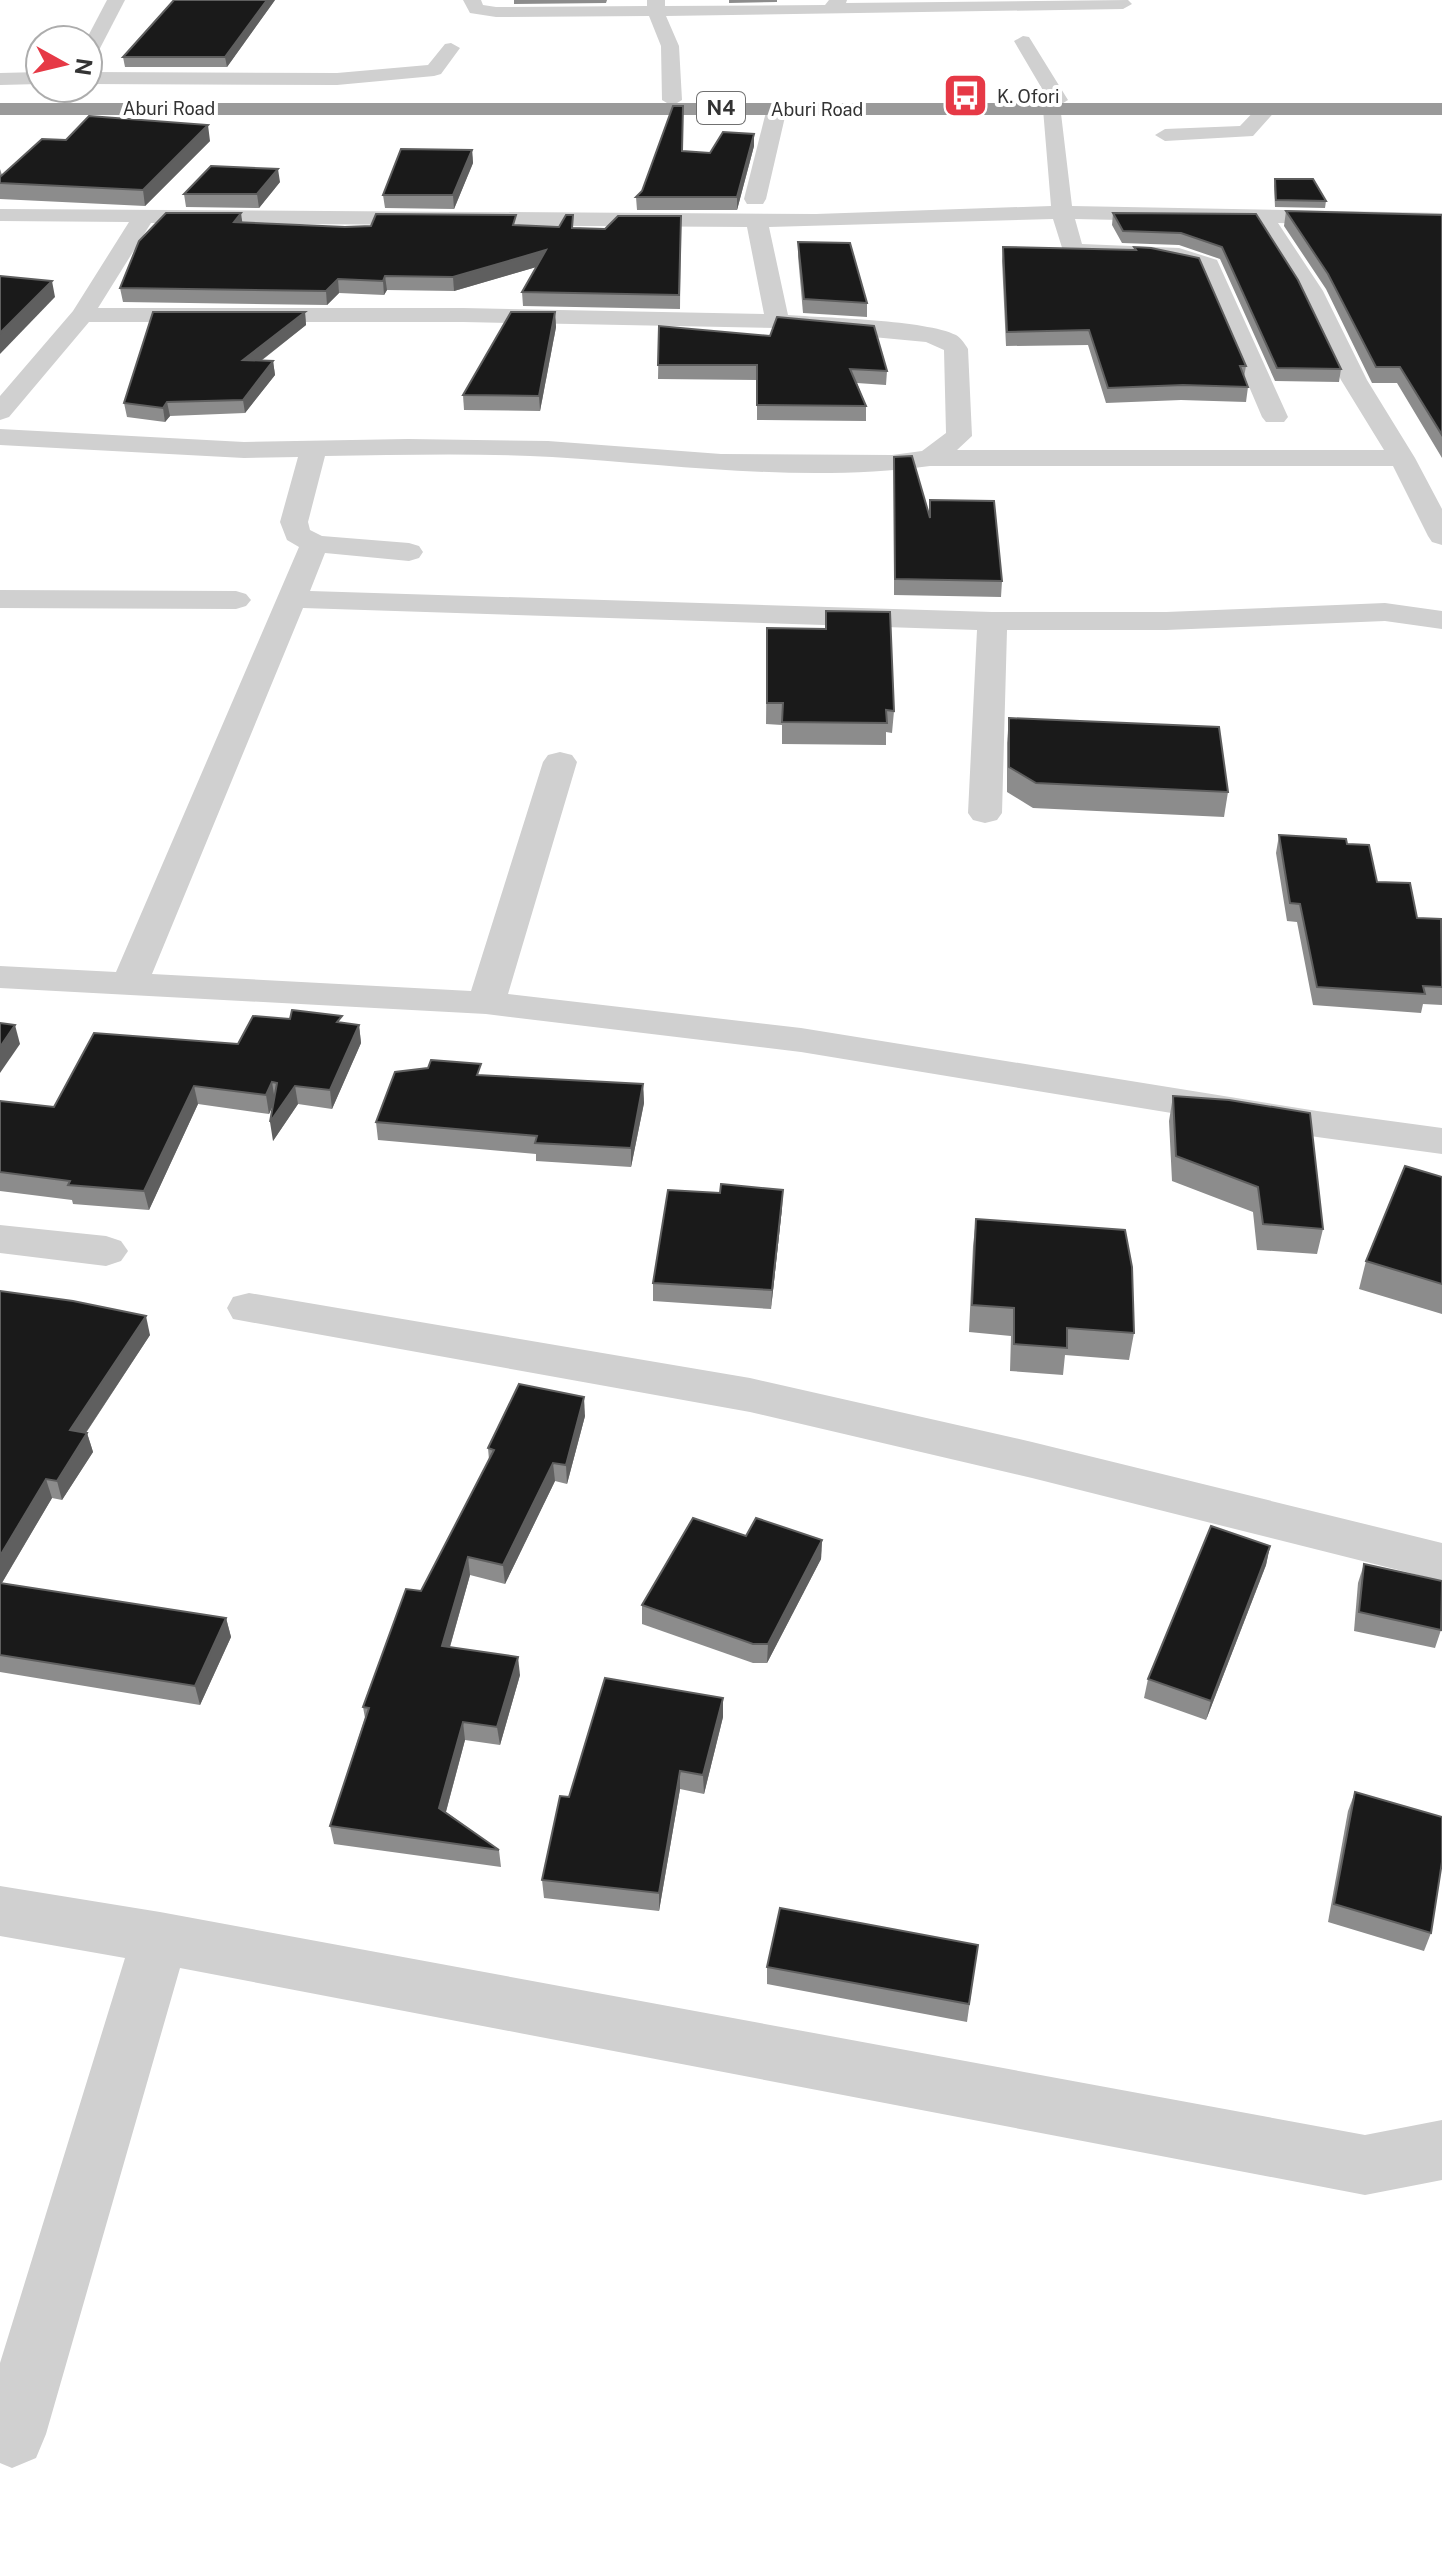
<svg xmlns="http://www.w3.org/2000/svg" width="1442" height="2566" font-family="'Public Sans',sans-serif">
<rect width="100%" height="100%" fill="#fff"/>
<g fill="none" stroke-linecap="round" stroke-linejoin="round">
<!-- minor -->
<g fill="#d0d0d0" fill-rule="evenodd">
<polygon points="107,0 125,0 97,54 88,59 86,40"/>
<polygon points="463,0 481,0 483,5 496,7 647,6 647,0 665,0 665,6 825,5 829,0 847,0 846,3 1128,0 1132,4 1123,9 666,16 679,46 682,100 672,106 662,100 661,46 649,16 496,17 470,13"/>
<path d="M1023 36 1029 37 1068 100 1060 105 1072 206 1442 213V227L1278 223 1323 291 1367 380 1415 458 1442 509V545L1432 542 1428 536 1393 466H930C805 483 677 465 552 457 477 453 400 455 325 456L308 522 310 530 322 536 409 543 419 546 423 552 419 558 409 561 325 553 310 591 992 612H1166L1385 603 1442 611V629L1385 621 1166 630H1007L1002 813 997 820 985 823 973 820 968 813 977 630 303 608 152 974 471 991 543 762 548 755 560 752 572 755 577 762 508 994 801 1028 1317 1111 1442 1128V1154L1317 1137 801 1052 486 1014 0 988V966L116 972 299 547 287 540 280 522 298 457 244 458 0 445V429L244 442 408 439 548 441 721 454 892 455 922 451 946 433 944 350 926 342 777 328 463 322H89L9 417 0 420V396L73 311 129 222 0 221V209L816 214 1051 206 1043 109 1051 104 1014 41ZM1053 219 1064 254C1108 265 1158 249 1199 269L1262 417 1266 422H1284L1288 417 1217 260 1179 248 1082 244 1075 219 1256 223 1299 291 1341 380 1384 450H957L972 436 968 349C965 344 961 338 956 335 926 320 826 318 788 315L769 227ZM151 223 747 227 764 314 463 308H98Z"/>
<polygon points="451,43 460,48 441,74 434,76 337,85 88,84 88,72 337,73 428,65 445,44"/>
<polygon points="40,72 40,84 0,85 0,73"/>
<polygon points="777,102 787,108 766,199 763,204 747,204 744,199 767,108"/>
<polygon points="1267,103 1277,109 1253,136 1165,141 1155,135 1165,129 1240,126 1260,105"/>
<polygon points="0,590 236,591 246,594 251,600 246,606 236,609 0,608"/>
<polygon points="0,1225 106,1236 121,1241 128,1251 121,1261 106,1266 0,1253"/>
<polygon points="249,1293 750,1378 1032,1442 1442,1543 1442,1581 1032,1478 750,1412 233,1319 227,1308 233,1297"/>
<polygon points="0,1886 160,1912 1365,2135 1442,2120 1442,2180 1365,2195 180,1968 46,2434 36,2458 12,2468 0,2463 0,2363 125,1958 0,1936"/>
</g>
<!-- highway -->
<rect fill="#9a9a9a" fill-rule="evenodd" x="0" y="103" width="1442" height="12"/>
</g>
<!-- wall -->
<g fill="#8c8c8c">
<polygon points="275,0 227,67 125,67 123,57"/>
<polygon points="514,0 607,0 606,3 514,4"/>
<polygon points="729,0 777,0 777,2 729,3"/>
<polygon points="66,140 210,141 145,206 0,199 0,169 2,175"/>
<polygon points="754,146 737,210 637,210 636,197 683,151 710,153"/>
<polygon points="472,150 473,163 454,209 385,208 383,195"/>
<polygon points="1275,179 1326,201 1325,208 1275,207 1274,186"/>
<polygon points="280,182 259,208 186,207 184,194"/>
<polygon points="1286,211 1442,215 1442,458 1397,383 1372,383 1326,289 1284,226"/>
<polygon points="1113,213 1256,214 1341,369 1339,382 1275,381 1220,259 1179,245 1122,243 1112,225"/>
<polygon points="681,216 680,309 523,306 522,292 536,267 454,291 387,290 384,295 339,293 327,305 123,302 120,288 243,222 345,227 516,225 605,229"/>
<polygon points="798,242 867,303 867,317 803,313 798,256"/>
<polygon points="1003,247 1134,250 1134,247 1246,366 1244,377 1248,387 1246,402 1181,400 1106,403 1088,345 1006,346 1002,261"/>
<polygon points="305,312 306,325 261,361 273,361 275,375 245,413 170,416 165,422 127,417 124,403"/>
<polygon points="555,312 556,327 540,411 464,410 463,395"/>
<polygon points="659,326 887,371 886,385 857,383 866,406 866,421 757,420 757,380 658,379"/>
<polygon points="894,457 929,516 930,500 1002,581 1001,597 894,595"/>
<polygon points="767,628 894,711 892,733 886,732 886,745 782,744 782,725 766,724"/>
<polygon points="1009,718 1228,792 1224,817 1033,808 1007,792 1007,743"/>
<polygon points="1279,835 1347,844 1377,882 1417,918 1442,921 1442,1005 1423,1004 1421,1013 1313,1005 1297,922 1287,921 1276,853"/>
<polygon points="343,1023 359,1025 361,1043 332,1109 298,1104 273,1141 273,1105 269,1114 198,1104 149,1210 73,1204 72,1200 0,1191 0,1101 54,1107 238,1044"/>
<polygon points="482,1075 643,1084 644,1103 631,1167 536,1161 536,1154 378,1140 376,1122"/>
<polygon points="1173,1096 1323,1229 1317,1254 1257,1250 1253,1212 1172,1181 1169,1121"/>
<polygon points="1442,1177 1442,1314 1359,1289 1366,1261"/>
<polygon points="782,1208 771,1309 653,1301 653,1283"/>
<polygon points="976,1219 1134,1333 1129,1360 1065,1355 1063,1375 1010,1371 1011,1336 969,1332 973,1246"/>
<polygon points="0,1291 150,1335 86,1433 87,1433 93,1452 62,1500 52,1498 2,1583 226,1618 231,1637 200,1705 0,1672"/>
<polygon points="585,1416 567,1484 555,1481 505,1584 470,1575 450,1647 520,1675 500,1745 465,1740 446,1812 499,1850 501,1867 334,1844 330,1826 365,1718 363,1707 421,1591 489,1460 488,1448"/>
<polygon points="746,1536 822,1540 821,1559 767,1663 753,1663 642,1624 642,1605"/>
<polygon points="1270,1546 1266,1565 1206,1720 1144,1698 1148,1679"/>
<polygon points="1364,1564 1441,1630 1435,1648 1354,1631 1358,1583"/>
<polygon points="723,1698 723,1717 704,1794 680,1789 659,1911 544,1898 542,1880 569,1797"/>
<polygon points="1355,1792 1431,1933 1424,1951 1328,1922 1348,1811"/>
<polygon points="978,1945 967,2022 767,1984 767,1967"/>
</g>
<!-- shaded-wall -->
<g fill="#5f5f5f">
<polygon points="267,0 275,0 227,67 225,57"/>
<polygon points="208,125 210,141 145,206 143,190"/>
<polygon points="754,134 754,146 737,210 737,197"/>
<polygon points="472,150 473,163 454,209 453,195"/>
<polygon points="278,169 280,182 259,208 257,194"/>
<polygon points="241,213 243,227 234,222"/>
<polygon points="546,250 547,264 454,291 453,277"/>
<polygon points="385,276 387,290 384,295 383,281"/>
<polygon points="338,279 339,293 327,305 326,291"/>
<polygon points="52,281 55,297 0,354 0,333"/>
<polygon points="305,312 306,325 245,373 243,360"/>
<polygon points="555,312 556,327 540,411 539,396"/>
<polygon points="273,361 275,375 245,413 243,400"/>
<polygon points="167,402 170,416 165,422 163,408"/>
<polygon points="15,1025 20,1044 0,1073 0,1047"/>
<polygon points="359,1025 361,1043 332,1109 330,1090"/>
<polygon points="272,1082 275,1101 269,1114 266,1095"/>
<polygon points="643,1084 644,1103 631,1167 631,1148"/>
<polygon points="194,1086 198,1104 149,1210 144,1191"/>
<polygon points="295,1086 298,1104 273,1141 270,1122"/>
<polygon points="783,1190 782,1208 771,1309 772,1290"/>
<polygon points="146,1316 150,1335 75,1449 70,1430"/>
<polygon points="584,1397 585,1416 567,1484 566,1465"/>
<polygon points="87,1433 93,1452 62,1500 57,1481"/>
<polygon points="553,1463 555,1481 505,1584 503,1565"/>
<polygon points="46,1479 52,1498 0,1586 0,1556"/>
<polygon points="822,1540 821,1559 767,1663 768,1644"/>
<polygon points="1270,1546 1266,1565 1206,1720 1211,1701"/>
<polygon points="468,1557 470,1575 445,1664 442,1646"/>
<polygon points="226,1618 231,1637 200,1705 195,1686"/>
<polygon points="518,1657 520,1675 500,1745 497,1727"/>
<polygon points="723,1698 723,1717 704,1794 703,1775"/>
<polygon points="463,1722 465,1740 442,1826 439,1808"/>
<polygon points="680,1771 680,1789 659,1911 659,1893"/>
</g>
<!-- building -->
<g fill="#1a1a1a" stroke="#5f5f5f" stroke-width="2">
<polygon points="174,0 267,0 225,57 123,57"/>
<polygon points="673,106 683,106 682,151 710,153 723,132 754,134 737,197 636,197 642,191"/>
<polygon points="89,116 208,125 143,190 0,183 0,177 42,139 66,140"/>
<polygon points="401,149 472,150 453,195 383,195"/>
<polygon points="211,166 278,169 257,194 184,194"/>
<polygon points="1275,179 1313,179 1326,201 1276,200"/>
<polygon points="1286,211 1442,215 1442,435 1400,367 1376,367 1328,274"/>
<polygon points="166,213 241,213 234,222 345,227 371,226 376,214 516,215 513,225 559,227 566,215 573,215 572,228 605,229 618,216 681,216 679,295 522,292 546,250 453,277 385,276 383,281 338,279 326,291 120,288 139,241"/>
<polygon points="1113,213 1256,214 1298,280 1341,369 1277,368 1222,247 1181,233 1123,231"/>
<polygon points="798,242 850,243 867,303 804,299"/>
<polygon points="1003,247 1136,250 1134,247 1151,248 1199,258 1246,366 1240,366 1248,387 1183,385 1108,388 1089,330 1007,332"/>
<polygon points="0,276 52,281 0,333"/>
<polygon points="153,312 305,312 243,360 273,361 243,400 167,402 163,408 124,403"/>
<polygon points="511,312 555,312 539,396 463,395"/>
<polygon points="777,317 874,326 887,371 850,369 866,406 757,405 757,365 658,365 659,326 770,336"/>
<polygon points="912,456 930,518 930,500 994,501 1002,581 895,579 894,457"/>
<polygon points="826,611 890,612 894,711 886,710 887,723 782,722 783,703 767,703 767,628 826,629"/>
<polygon points="1009,718 1219,727 1228,792 1036,783 1009,767"/>
<polygon points="1279,835 1346,839 1347,844 1369,845 1377,882 1410,883 1417,918 1441,919 1442,987 1423,986 1425,994 1317,987 1300,904 1290,903"/>
<polygon points="292,1010 342,1016 337,1022 359,1025 330,1090 295,1086 270,1122 277,1083 272,1082 266,1095 194,1086 144,1191 68,1185 70,1181 0,1172 0,1101 54,1107 94,1033 238,1044 253,1016 290,1019"/>
<polygon points="0,1023 15,1025 0,1047"/>
<polygon points="431,1060 481,1064 477,1075 643,1084 631,1148 535,1143 537,1136 376,1122 395,1072 428,1068"/>
<polygon points="1173,1096 1229,1100 1310,1113 1323,1229 1263,1224 1258,1187 1176,1156"/>
<polygon points="1405,1166 1442,1177 1442,1284 1366,1261"/>
<polygon points="721,1184 783,1190 772,1290 653,1283 668,1190 720,1193"/>
<polygon points="976,1219 1125,1230 1132,1267 1134,1333 1067,1328 1067,1348 1014,1344 1014,1308 972,1305"/>
<polygon points="0,1291 73,1301 146,1316 70,1430 87,1433 57,1481 46,1479 0,1556"/>
<polygon points="519,1384 584,1397 566,1465 553,1463 503,1565 468,1557 442,1646 518,1657 497,1727 463,1722 439,1808 499,1850 330,1826 369,1708 363,1707 406,1589 421,1591 494,1450 488,1448"/>
<polygon points="693,1518 746,1536 756,1518 822,1540 768,1644 753,1644 642,1605"/>
<polygon points="1211,1526 1270,1546 1211,1701 1148,1679"/>
<polygon points="1364,1564 1442,1581 1441,1630 1359,1612"/>
<polygon points="0,1583 226,1618 195,1686 0,1655"/>
<polygon points="605,1678 723,1698 703,1775 680,1771 659,1893 542,1880 560,1796 569,1797"/>
<polygon points="1355,1792 1442,1817 1442,1862 1431,1933 1334,1904"/>
<polygon points="780,1908 978,1945 969,2004 767,1967"/>
</g>
<!-- icons -->
<defs>
<symbol id="bus-square" viewBox="-11 -11 22 22"><rect x="-9" y="-9" width="18" height="18" rx="4" fill="#e63946" stroke="#fff"/><path d="M-5-6H5V4H4V6H2V4H-2V6H-4V4H-5ZM-3.5-4V0h7V-4ZM-3.5 1.2v1.5H-2V1.2ZM2 1.2v1.5H3.5V1.2Z" fill="#fff"/></symbol>
</defs>
<g fill-rule="evenodd">
<use href="#bus-square" x="940" y="70" width="51" height="51"/>
</g>
<g text-anchor="middle" dominant-baseline="central" stroke-width="8" stroke-linejoin="round" paint-order="stroke">
<!-- far-poi labels -->
<g font-size="18" fill="#333" stroke="#fff" text-anchor="start">
<text x="997" y="96">K. Ofori</text>
</g>
<!-- far-street labels -->
<g font-size="18" fill="#333" stroke="#fff">
<text x="169" y="108">Aburi Road</text>
<text x="817" y="109">Aburi Road</text>
</g>
<!-- shield labels -->
<rect fill="#fff" stroke="#707070" stroke-width="2" x="697" y="92" width="48" height="32" rx="6"/>
<g font-size="20" font-weight="bold" fill="#333">
<text x="721" y="108">N4</text>
</g>
</g>
<!-- north arrow -->
<g transform="translate(64 64) rotate(98)"><circle r="38" fill="#ffffff" stroke="#adadad" stroke-width="2"/>
<path d="M0-6L14 30L0 20L-14 30Z" fill="#e63946"/>
<text y="-12" font-size="22" font-weight="bold" text-anchor="middle" fill="#333333">N</text>
</g>
</svg>
